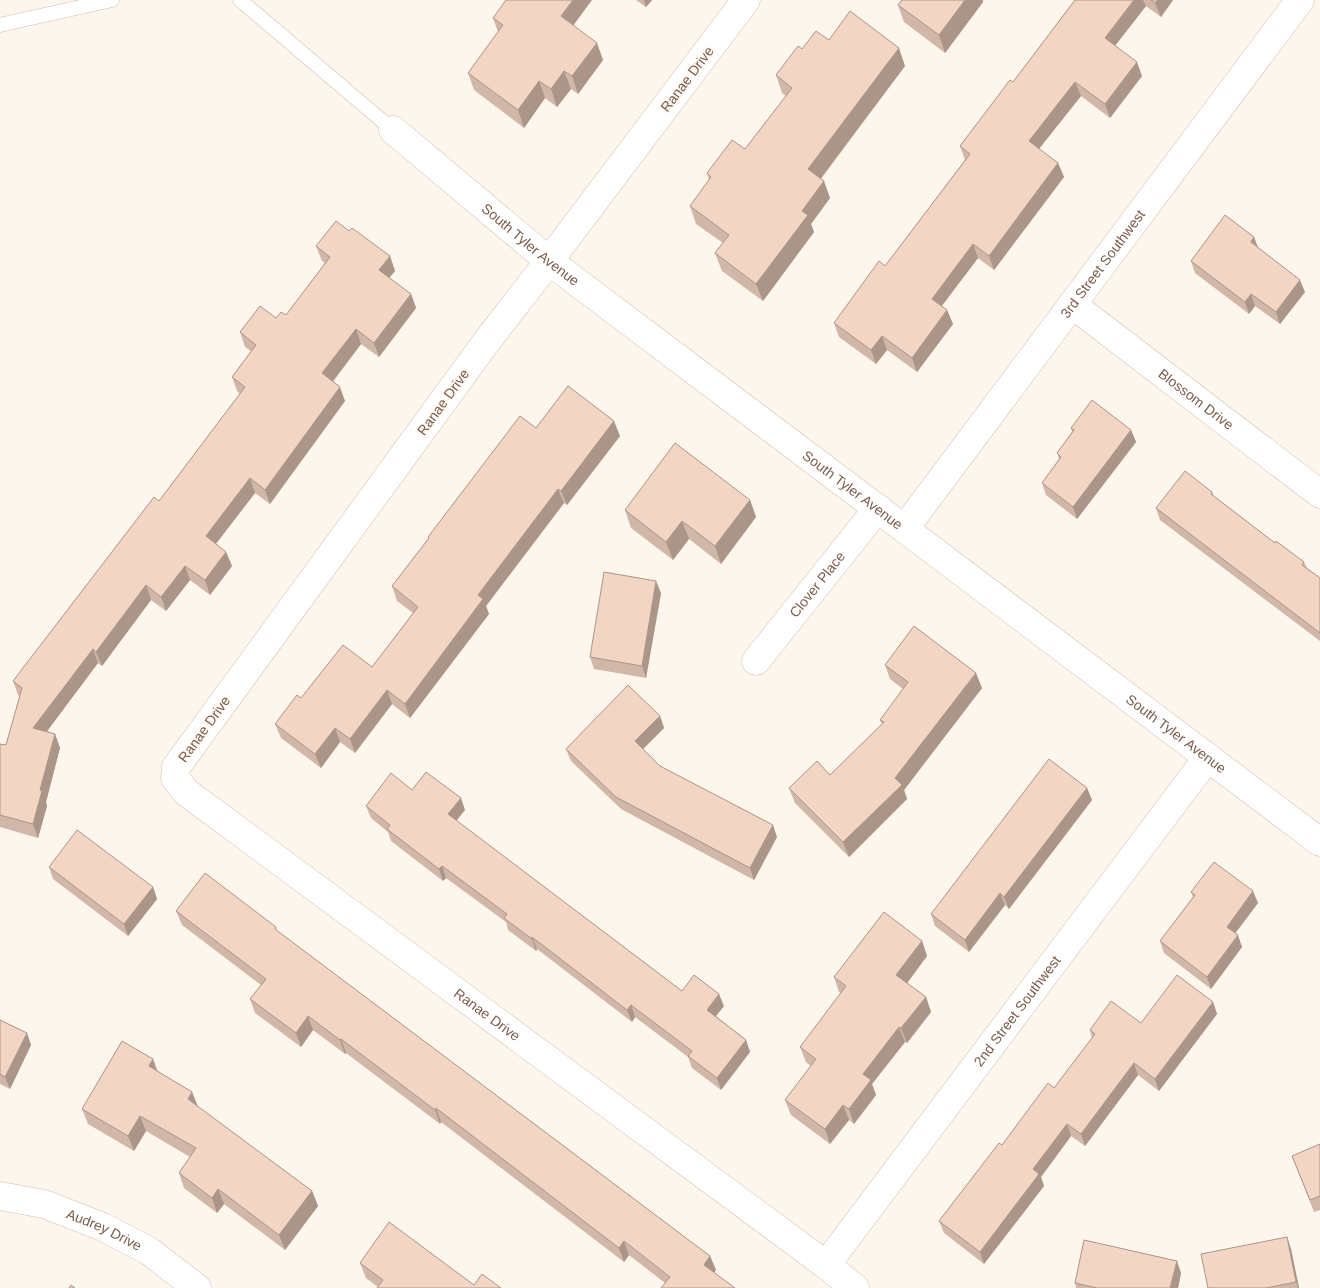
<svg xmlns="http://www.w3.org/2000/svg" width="1320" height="1288" font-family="Helvetica,sans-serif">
<rect width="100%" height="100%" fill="#fdf6ec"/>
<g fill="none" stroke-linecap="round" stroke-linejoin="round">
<defs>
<g id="lane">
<polyline points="240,0 393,130"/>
<polyline points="0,25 112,0"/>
</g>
<g id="street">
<path id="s1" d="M746 0 549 261 487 341 182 759 176 767 175 778 186 792 826 1265 855 1288"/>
<path id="s2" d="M393 130 549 261 1320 842"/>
<path id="s3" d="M1073 305 1320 494"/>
<path id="s4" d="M905 528 1300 0"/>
<path id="s5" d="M756 661 878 508"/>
<path id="s6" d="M0 1196 44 1204 103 1227 149 1251 197 1288"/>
<path id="s7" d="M826 1265 1208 757"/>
</g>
</defs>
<!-- lane casing -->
<use href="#lane" stroke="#d1beb0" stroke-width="15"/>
<!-- street casing -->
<use href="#street" stroke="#d1beb0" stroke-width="29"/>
<!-- lane -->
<use href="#lane" stroke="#fff" stroke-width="14"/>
<!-- street -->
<use href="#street" stroke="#fff" stroke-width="28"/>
</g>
<!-- wall -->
<g fill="#d1b7a8">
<polygon points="636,0 652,0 646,7"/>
<polygon points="902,0 983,0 983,2 945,53 904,22 898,5"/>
<polygon points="1075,0 1173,0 1161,17 1146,6 1115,46 1142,76 1110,118 1081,96 1039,149 1058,163 1064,177 994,270 978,258 942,306 947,310 953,324 917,372 887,350 876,364 839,337 834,323 885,266 965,160 960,146 1013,82"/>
<polygon points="493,18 574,26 603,60 578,94 571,89 557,107 545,98 524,128 474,90 468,73 498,32"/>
<polygon points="829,40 905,66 821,179 830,198 811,224 814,232 763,301 722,271 715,253 723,243 696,224 690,206 709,180 707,173 745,149 786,96 782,93 776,75 802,49"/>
<polygon points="349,231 390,256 395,271 389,278 411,294 416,308 379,357 361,344 333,381 345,401 270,504 255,493 216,544 226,552 232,566 210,595 190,580 166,611 151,600 102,666 98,663 47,731 55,734 60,748 46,802 47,806 38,838 0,827 0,744 6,745 20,696 18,695 13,681 159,501 240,394 237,391 232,377 251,351 245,347 240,332 276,318 286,315 325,263 322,261 316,246"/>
<polygon points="1254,237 1258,247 1305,292 1280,324 1255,306 1249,314 1195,273 1191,261"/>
<polygon points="536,428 620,436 567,505 564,503 486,606 489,614 410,718 392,704 355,753 340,742 321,768 281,738 275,724 301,698 372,667 413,613 397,601 392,586 428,539 428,537"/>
<polygon points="1071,428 1131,430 1136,442 1077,519 1046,495 1042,483 1059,459 1057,453 1072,432"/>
<polygon points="1212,492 1214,496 1275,543 1304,562 1307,568 1320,578 1320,641 1160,520 1156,508"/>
<polygon points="750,500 756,517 721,564 689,539 673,560 631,528 625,510"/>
<polygon points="661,593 646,678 594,669 590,657"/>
<polygon points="885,665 982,688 904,790 907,799 849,857 795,803 789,788 830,775 882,724 880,720 903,689 890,679"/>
<polygon points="660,716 664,728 643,749 660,766 777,837 754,880 621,809 571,761 566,749"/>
<polygon points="1087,788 1092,800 1009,909 1005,905 969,952 935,926 931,914"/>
<polygon points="412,790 465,810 456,821 682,991 724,1006 716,1016 746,1040 750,1052 721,1090 692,1068 688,1057 635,1017 632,1022 537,949 536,951 508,930 506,922 446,878 443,881 391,841 388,832 371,818 366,806"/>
<polygon points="49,867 153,887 157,899 128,936 53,879"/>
<polygon points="1191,892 1258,903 1235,933 1242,947 1211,989 1164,953 1160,941 1193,897"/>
<polygon points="176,911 276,927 277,931 710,1256 716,1270 714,1272 665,1283 629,1255 624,1262 441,1122 440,1124 346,1053 345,1054 313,1030 301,1047 255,1013 250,999 261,985 182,925"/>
<polygon points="922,941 927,956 907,983 926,997 931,1012 907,1043 905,1042 872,1084 876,1095 854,1124 849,1120 830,1144 791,1115 785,1100 811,1066 806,1062 800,1047 841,993 839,992 834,977"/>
<polygon points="1213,1002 1217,1014 1159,1091 1138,1075 1085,1146 1071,1136 1041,1177 1044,1186 984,1264 944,1233 939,1221 1002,1145 1054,1088 1092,1038 1090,1030 1141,1023"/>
<polygon points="0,1020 27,1033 31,1045 10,1089 0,1084"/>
<polygon points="153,1059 158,1072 192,1092 197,1106 312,1191 318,1206 285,1250 224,1204 217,1213 184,1188 179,1173 190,1157 146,1131 134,1151 88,1124 82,1109"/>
<polygon points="1320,1144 1320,1210 1314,1212 1292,1156"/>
<polygon points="1287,1237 1291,1249 1299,1288 1208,1288"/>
<polygon points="360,1263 474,1285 378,1287 366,1278"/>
<polygon points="1181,1273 1178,1288 1076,1288 1075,1283"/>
</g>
<!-- shaded-wall -->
<g fill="#aa9588">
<polygon points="573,0 592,0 567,34 561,16"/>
<polygon points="644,0 652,0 646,7"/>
<polygon points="965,0 983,0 983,2 945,53 939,35"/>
<polygon points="1134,0 1143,0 1146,6 1110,52 1105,38"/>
<polygon points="1158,0 1173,0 1161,17 1155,3"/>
<polygon points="597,43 603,60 578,94 572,76"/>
<polygon points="899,48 905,66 814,187 808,169"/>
<polygon points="1137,62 1142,76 1110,118 1105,104"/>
<polygon points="564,71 571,89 557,107 551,89"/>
<polygon points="539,81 545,98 524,128 518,110"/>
<polygon points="1075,82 1081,96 1034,155 1029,141"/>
<polygon points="1058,163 1064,177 994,270 989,256"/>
<polygon points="824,181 830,198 811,224 814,232 763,301 756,284 802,211"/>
<polygon points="1254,237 1258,249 1251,242"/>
<polygon points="973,244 978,258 937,312 932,299"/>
<polygon points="390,256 395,271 384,284 379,270"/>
<polygon points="1300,280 1305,292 1280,324 1276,312"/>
<polygon points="411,294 416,308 379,357 374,343"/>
<polygon points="1251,294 1255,306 1249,314 1245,302"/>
<polygon points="947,310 953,324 917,372 912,358"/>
<polygon points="356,329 361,344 328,388 322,373"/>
<polygon points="882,336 887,350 876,364 871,350"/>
<polygon points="340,387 345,401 270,504 265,490"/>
<polygon points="614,421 620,436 567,505 561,491"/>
<polygon points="1131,430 1136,442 1077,519 1073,507"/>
<polygon points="250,478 255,493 211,550 206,536"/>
<polygon points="558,489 564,503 486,606 489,614 410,718 405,704 478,595"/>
<polygon points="750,500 756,517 721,564 715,546"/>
<polygon points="682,521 689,539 673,560 666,542"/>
<polygon points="226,552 232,566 210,595 205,580"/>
<polygon points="185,566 190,580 166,611 161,597"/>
<polygon points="656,581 661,593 646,678 642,666"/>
<polygon points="146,585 151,600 102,666 96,652"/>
<polygon points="93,649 98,663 39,742 33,728"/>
<polygon points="976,673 982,688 904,790 907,799 849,857 843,842 895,778"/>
<polygon points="387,690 392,704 355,753 350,739"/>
<polygon points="660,716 664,728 639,753 635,741"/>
<polygon points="335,728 340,742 321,768 315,754"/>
<polygon points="55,734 60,748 46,802 47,806 38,838 33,824 40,790"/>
<polygon points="1087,788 1092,800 1009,909 1004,897"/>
<polygon points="461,798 465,810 452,826 448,814"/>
<polygon points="773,825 777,837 754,880 750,868"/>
<polygon points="442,866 446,878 443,881 439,869"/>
<polygon points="153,887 157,899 128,936 124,924"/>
<polygon points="1253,891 1258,903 1231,939 1227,927"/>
<polygon points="1000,893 1005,905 969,952 965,940"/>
<polygon points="1238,935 1242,947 1211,989 1207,977"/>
<polygon points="532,937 537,949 536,951 532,939"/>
<polygon points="922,941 927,956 902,990 896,975"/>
<polygon points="719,994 724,1006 711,1022 707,1010"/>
<polygon points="926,997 931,1012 907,1043 901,1028"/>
<polygon points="1213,1002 1217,1014 1159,1091 1155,1079"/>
<polygon points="631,1005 635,1017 632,1022 627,1010"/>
<polygon points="308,1016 313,1030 301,1047 296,1033"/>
<polygon points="899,1027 905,1042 872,1084 876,1095 854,1124 849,1109 863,1074"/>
<polygon points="27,1033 31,1045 10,1089 5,1077"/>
<polygon points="341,1039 346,1053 345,1054 340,1040"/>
<polygon points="746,1040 750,1052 721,1090 717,1078"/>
<polygon points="153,1059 158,1074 149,1066"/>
<polygon points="1134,1063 1138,1075 1085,1146 1081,1134"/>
<polygon points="192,1092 198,1107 188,1099"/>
<polygon points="843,1105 849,1120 830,1144 825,1129"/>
<polygon points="436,1108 441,1122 440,1124 435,1110"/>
<polygon points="140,1116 146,1131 134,1151 128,1136"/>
<polygon points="1067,1124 1071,1136 1041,1177 1044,1186 984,1264 980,1252 1033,1169"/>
<polygon points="218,1189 224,1204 217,1213 212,1198"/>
<polygon points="312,1191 318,1206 285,1250 279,1235"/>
<polygon points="1287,1237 1291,1249 1299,1288 1298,1288 1296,1282"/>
<polygon points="624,1241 629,1255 624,1262 619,1248"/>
<polygon points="710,1256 716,1270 709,1279 704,1265"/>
<polygon points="1177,1261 1181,1273 1178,1288 1170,1288"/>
</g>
<!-- building -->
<g fill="#f3d5c3" stroke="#aa9588">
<polygon points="506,0 573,0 561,16 597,43 572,76 564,71 551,89 539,81 518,110 468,73 503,25 493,18"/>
<polygon points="902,0 965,0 939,35 898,5"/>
<polygon points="1075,0 1134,0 1105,38 1137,62 1105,104 1075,82 1029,141 1058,163 989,256 973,244 932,299 947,310 912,358 882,336 871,350 834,323 879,261 885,266 970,154 960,146 1010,80 1013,82"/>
<polygon points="1151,0 1158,0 1155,3"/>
<polygon points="850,11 899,48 808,169 824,181 802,211 808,215 756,284 715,253 729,235 690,206 711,177 707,173 732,140 745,149 792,88 776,75 798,46 802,49 816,31 829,40"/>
<polygon points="1225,215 1254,237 1251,242 1300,280 1276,312 1251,294 1245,302 1191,261"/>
<polygon points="336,221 349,231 352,228 390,256 379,270 411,294 374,343 356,329 322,373 340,387 265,490 250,478 206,536 226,552 205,580 185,566 161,597 146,585 96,652 93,649 33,728 55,734 40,790 42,791 33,824 0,815 0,744 6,745 22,688 13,681 154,497 159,501 245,387 232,377 256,345 240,332 260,306 276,318 281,312 286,315 330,257 316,246"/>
<polygon points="568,386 614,421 561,491 558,489 478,595 483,599 405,704 387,690 350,739 335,728 315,754 275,724 297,695 301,698 343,645 372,667 418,607 392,586 429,538 428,537 520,416 536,428"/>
<polygon points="1092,400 1131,430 1073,507 1042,483 1061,457 1057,453 1074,430 1071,428"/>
<polygon points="675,443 750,500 715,546 682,521 666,542 625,510"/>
<polygon points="1185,471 1212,492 1211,494 1275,543 1276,541 1304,562 1302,565 1320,578 1320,633 1156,508"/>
<polygon points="604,572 656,581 642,666 590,657"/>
<polygon points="914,626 976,673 895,778 902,785 843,842 789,788 817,761 830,775 884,722 880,720 908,682 885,665"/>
<polygon points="628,685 660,716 635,741 660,766 773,825 750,868 616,797 566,749"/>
<polygon points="1049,759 1087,788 1004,897 1000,893 965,940 931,914"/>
<polygon points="426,772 461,798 448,814 682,991 694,975 719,994 707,1010 746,1040 717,1078 688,1056 692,1051 631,1005 627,1010 532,937 532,939 504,918 507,914 442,866 439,869 387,829 390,825 366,806 391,773 412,790"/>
<polygon points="77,830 153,887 124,924 49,867"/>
<polygon points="1214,862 1253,891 1227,927 1238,935 1207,977 1160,941 1195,895 1191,892"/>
<polygon points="205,873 276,927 275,929 710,1256 704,1265 735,1288 661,1288 670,1277 624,1241 619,1248 436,1108 435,1110 341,1039 340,1040 308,1016 296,1033 250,999 266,979 176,911"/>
<polygon points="884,912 922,941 896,975 926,997 901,1028 899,1027 863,1074 871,1080 849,1109 843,1105 825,1129 785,1100 816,1059 800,1047 846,986 834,977"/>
<polygon points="1177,975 1213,1002 1155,1079 1134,1063 1081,1134 1067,1124 1033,1169 1039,1174 980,1252 939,1221 999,1143 1002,1145 1048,1083 1054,1088 1095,1034 1090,1030 1111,1001 1141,1023"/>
<polygon points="0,1020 27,1033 5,1077 0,1074"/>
<polygon points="122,1041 153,1059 149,1066 192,1092 188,1099 312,1191 279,1235 218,1189 212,1198 179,1173 196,1148 140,1116 128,1136 82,1109"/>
<polygon points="1320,1144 1320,1196 1310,1200 1292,1156"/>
<polygon points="389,1222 474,1285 482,1274 501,1288 377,1288 383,1280 360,1263"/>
<polygon points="1287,1237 1296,1282 1266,1288 1208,1288 1201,1254"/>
<polygon points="1084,1240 1177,1261 1170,1288 1097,1288 1075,1283"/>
<polygon points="71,1285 75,1288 69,1288"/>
</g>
<g text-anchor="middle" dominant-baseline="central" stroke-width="4.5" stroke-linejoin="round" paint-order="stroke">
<!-- street labels -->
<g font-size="14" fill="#7a5c4d" stroke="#fffaf3">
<text transform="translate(687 79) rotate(-53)">Ranae Drive</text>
<text stroke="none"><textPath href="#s2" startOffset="179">South Tyler Avenue</textPath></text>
<text stroke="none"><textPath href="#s4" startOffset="330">3rd Street Southwest</textPath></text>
<text stroke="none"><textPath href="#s3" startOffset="155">Blossom Drive</textPath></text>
<text transform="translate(443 402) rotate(-54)">Ranae Drive</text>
<text stroke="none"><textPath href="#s2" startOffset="584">South Tyler Avenue</textPath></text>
<text stroke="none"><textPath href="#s5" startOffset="98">Clover Place</textPath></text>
<text transform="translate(204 729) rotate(-54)">Ranae Drive</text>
<text stroke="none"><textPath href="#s2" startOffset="989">South Tyler Avenue</textPath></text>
<text stroke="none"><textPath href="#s7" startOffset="318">2nd Street Southwest</textPath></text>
<text stroke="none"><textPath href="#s1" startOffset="1359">Ranae Drive</textPath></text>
<text stroke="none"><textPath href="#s6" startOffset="110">Audrey Drive</textPath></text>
</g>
</g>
</svg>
